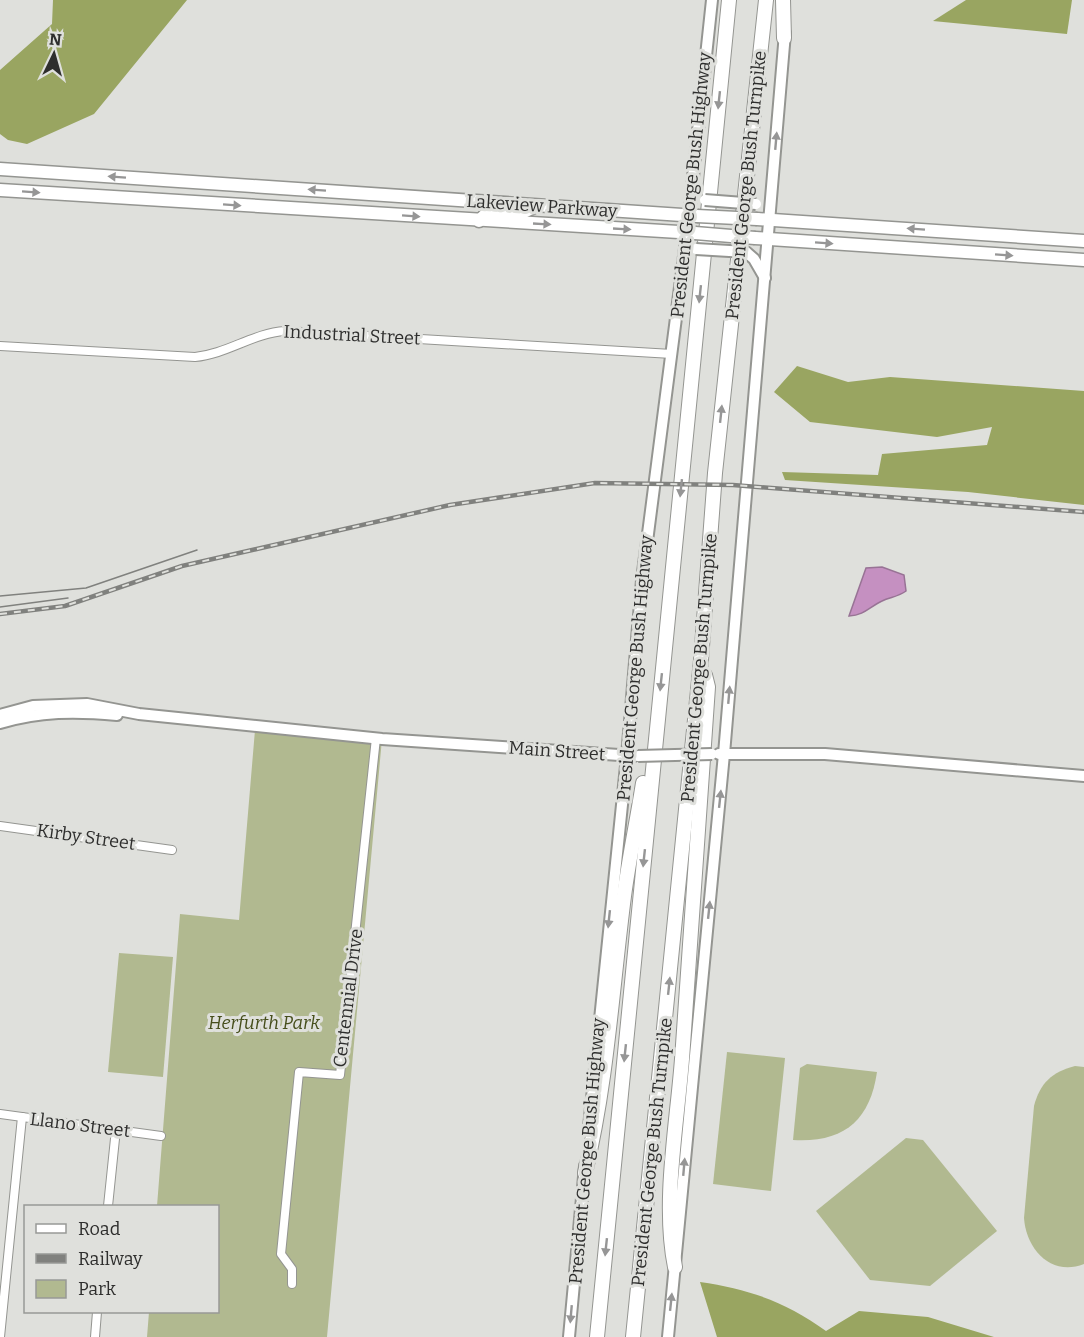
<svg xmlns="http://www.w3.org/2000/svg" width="1084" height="1337" font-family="Bitter,serif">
<rect width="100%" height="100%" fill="#dfe0dc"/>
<!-- green -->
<g fill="#b1b990">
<polygon points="255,730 382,739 327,1337 147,1337 149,1312 218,1312 218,1206 157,1206 180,914 239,920"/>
<polygon points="119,953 173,957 163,1077 108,1072"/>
<polygon points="727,1052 785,1058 771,1191 713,1184"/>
<path d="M807 1064 877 1072C870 1121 843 1143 793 1140L800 1068Z"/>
<path d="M1075 1066 1084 1067V1264C1051 1277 1026 1249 1024 1218L1034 1106C1040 1083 1052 1072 1075 1066Z"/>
<polygon points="906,1138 923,1140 997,1231 930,1286 870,1280 816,1211"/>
</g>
<!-- forest -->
<g fill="#99a561">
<polygon points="53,0 187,0 94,114 27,144 8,140 0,134 0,70 52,24"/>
<polygon points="966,0 1072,0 1067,34 933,21"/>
<polygon points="797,366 848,382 890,377 1084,391 1084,505 968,492 785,480 782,472 878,475 882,454 987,445 992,427 937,437 810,422 774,392"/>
<path d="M700 1282C749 1289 786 1302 826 1331L859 1311 928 1317 994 1337H717Z"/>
</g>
<!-- water -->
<path fill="#c590c1" stroke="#987395" stroke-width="1.5" d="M882 567 904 575 906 591C898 597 890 597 882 601 869 607 865 615 849 616L866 568Z"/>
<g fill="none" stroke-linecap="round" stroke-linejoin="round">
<defs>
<g id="street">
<path d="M0 346 195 357C227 354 253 333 285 331L672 354"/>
<polyline points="0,826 172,850"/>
<polyline points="0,1114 161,1136"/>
<polyline points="108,1206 116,1129"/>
<polyline points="292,1284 292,1269 281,1254 299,1072 340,1075 376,738"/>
<polyline points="0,1337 22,1117"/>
<polyline points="95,1337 97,1312"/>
</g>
<g id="secondary">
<polyline points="746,252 754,259 765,278"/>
<polyline points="0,715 33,706 87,704 139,714 382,739 634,756"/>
<path d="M0 723C40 711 76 711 117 715"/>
<polyline points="719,754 825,754 1084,776"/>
<polyline points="589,1127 627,756 642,580 687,233 712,0"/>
<polyline points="569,1337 585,1166"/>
<polyline points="668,1337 724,754 785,33"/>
</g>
<g id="primary">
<polyline points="0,169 697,216"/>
<polyline points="0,190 695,233"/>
<polyline points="757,219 1084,241"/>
<polyline points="479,221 488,212 520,214 536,206"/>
<polyline points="755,238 1084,260"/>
</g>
<g id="highway">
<polyline points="783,0 784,38"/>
<path d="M585 1173C607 1082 612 989 624 896 629 859 637 821 643 783"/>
<path d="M675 1267C662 1203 677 1125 682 1059 691 935 700 811 708 687L705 675"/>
<polyline points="597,1337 729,0"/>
<polyline points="633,1337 701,660 715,473 766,0"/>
</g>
</defs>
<!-- street casing -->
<use href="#street" stroke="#949591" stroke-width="10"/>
<!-- secondary casing -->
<use href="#secondary" stroke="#949591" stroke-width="14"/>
<!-- primary casing -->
<use href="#primary" stroke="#949591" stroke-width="15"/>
<!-- highway casing -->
<use href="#highway" stroke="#949591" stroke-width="16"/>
<!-- street -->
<use href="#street" stroke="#fff" stroke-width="8"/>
<!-- secondary -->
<use href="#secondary" stroke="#fff" stroke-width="10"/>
<!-- primary -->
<use href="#primary" stroke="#fff" stroke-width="12"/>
<!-- highway -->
<use href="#highway" stroke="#fff" stroke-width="14"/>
<!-- tram -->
<g stroke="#80817e" stroke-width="1.5">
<polyline points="0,596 86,588 197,550"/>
<polyline points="0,607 68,598"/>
</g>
<defs>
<polyline id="rail" points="0,614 65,606 182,566 450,505 595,483 733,485 1084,512"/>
</defs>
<!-- rail casing -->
<use href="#rail" stroke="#80817e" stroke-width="4.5"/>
<!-- rail -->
<use href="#rail" stroke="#dfe0dc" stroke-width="2" stroke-dasharray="7" stroke-linecap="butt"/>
<defs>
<g id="secondary-bridge">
<polyline points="705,200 756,204"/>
<polyline points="696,249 746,252"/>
<polyline points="638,756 712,754"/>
</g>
<g id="primary-bridge">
<polyline points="697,216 757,219"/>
<polyline points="695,233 755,238"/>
</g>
</defs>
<!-- secondary-bridge casing -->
<use href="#secondary-bridge" stroke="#949591" stroke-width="14" stroke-linecap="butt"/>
<!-- primary-bridge casing -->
<use href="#primary-bridge" stroke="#949591" stroke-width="15" stroke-linecap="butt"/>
<!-- secondary-bridge -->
<use href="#secondary-bridge" stroke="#fff" stroke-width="10"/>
<!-- primary-bridge -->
<use href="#primary-bridge" stroke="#fff" stroke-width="12"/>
</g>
<!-- one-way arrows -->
<defs><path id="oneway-solid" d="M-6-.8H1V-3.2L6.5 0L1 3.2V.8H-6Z" transform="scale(1.5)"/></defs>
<g fill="#969696">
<use href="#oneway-solid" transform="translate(719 100) rotate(96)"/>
<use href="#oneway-solid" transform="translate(776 141) rotate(-85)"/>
<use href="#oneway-solid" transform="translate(117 177) rotate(-176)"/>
<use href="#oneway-solid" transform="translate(317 190) rotate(-176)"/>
<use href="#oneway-solid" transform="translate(31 192) rotate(4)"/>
<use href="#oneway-solid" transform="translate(232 205) rotate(4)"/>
<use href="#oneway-solid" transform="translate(411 216) rotate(4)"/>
<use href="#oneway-solid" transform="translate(542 224) rotate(3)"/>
<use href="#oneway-solid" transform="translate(622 229) rotate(3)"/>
<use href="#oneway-solid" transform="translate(916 229) rotate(-176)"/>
<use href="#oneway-solid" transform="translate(824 243) rotate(4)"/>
<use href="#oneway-solid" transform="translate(1004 255) rotate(4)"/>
<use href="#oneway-solid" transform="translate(700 294) rotate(96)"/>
<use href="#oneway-solid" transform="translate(721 414) rotate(-84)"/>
<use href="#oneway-solid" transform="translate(681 488) rotate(96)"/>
<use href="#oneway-solid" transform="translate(661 682) rotate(96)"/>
<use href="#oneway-solid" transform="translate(729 695) rotate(-85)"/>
<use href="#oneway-solid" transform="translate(720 799) rotate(-84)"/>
<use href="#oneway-solid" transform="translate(644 858) rotate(96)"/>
<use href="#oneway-solid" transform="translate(709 910) rotate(-84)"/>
<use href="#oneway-solid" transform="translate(609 919) rotate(96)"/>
<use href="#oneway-solid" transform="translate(669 986) rotate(-84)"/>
<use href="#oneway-solid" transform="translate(625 1053) rotate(96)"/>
<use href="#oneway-solid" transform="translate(684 1167) rotate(-85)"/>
<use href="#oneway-solid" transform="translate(606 1247) rotate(96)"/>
<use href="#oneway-solid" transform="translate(671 1302) rotate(-84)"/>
<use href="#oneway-solid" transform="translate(571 1314) rotate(95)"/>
</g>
<g text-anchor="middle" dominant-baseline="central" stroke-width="6" stroke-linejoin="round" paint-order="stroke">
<!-- street labels -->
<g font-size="18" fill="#2e2e2d" stroke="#dfe0dc">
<text transform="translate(691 185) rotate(-84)">President George Bush Highway</text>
<text transform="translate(746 185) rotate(-84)">President George Bush Turnpike</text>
<text transform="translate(542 206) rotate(4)">Lakeview Parkway</text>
<text transform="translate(352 335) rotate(3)">Industrial Street</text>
<text transform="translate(635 668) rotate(-85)">President George Bush Highway</text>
<text transform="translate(699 668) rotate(-85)">President George Bush Turnpike</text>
<text transform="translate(557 751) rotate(4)">Main Street</text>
<text transform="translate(86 837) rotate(8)">Kirby Street</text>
<text transform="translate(348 998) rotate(-83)">Centennial Drive</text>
<text transform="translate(80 1125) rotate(7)">Llano Street</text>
<text transform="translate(587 1151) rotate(-85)">President George Bush Highway</text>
<text transform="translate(652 1152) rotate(-84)">President George Bush Turnpike</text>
</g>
<!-- park labels -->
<g font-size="18" font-style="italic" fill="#464e1b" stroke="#dfe0dc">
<text x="264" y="1023">Herfurth Park</text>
</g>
</g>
<!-- legend -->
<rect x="24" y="1205" width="195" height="108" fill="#dfe0dc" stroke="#989996" stroke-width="1.5"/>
<rect x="36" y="1224" width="30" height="9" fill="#ffffff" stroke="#989996" stroke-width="1.5"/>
<text x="78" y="1235" font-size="18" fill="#2e2e2d">Road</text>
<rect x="36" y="1254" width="30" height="9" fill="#80817e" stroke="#989996" stroke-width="1.5"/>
<text x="78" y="1265" font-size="18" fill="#2e2e2d">Railway</text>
<rect x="36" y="1280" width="30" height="18" fill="#b1b990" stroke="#989996" stroke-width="1.5"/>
<text x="78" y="1295" font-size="18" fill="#2e2e2d">Park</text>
<!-- north arrow -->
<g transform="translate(54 54) rotate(5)" stroke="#dfe0dc" stroke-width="4.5" paint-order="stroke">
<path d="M0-4.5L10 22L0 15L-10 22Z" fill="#2e2e2d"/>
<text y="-9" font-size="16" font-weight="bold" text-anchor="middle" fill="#2e2e2d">N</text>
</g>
</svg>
